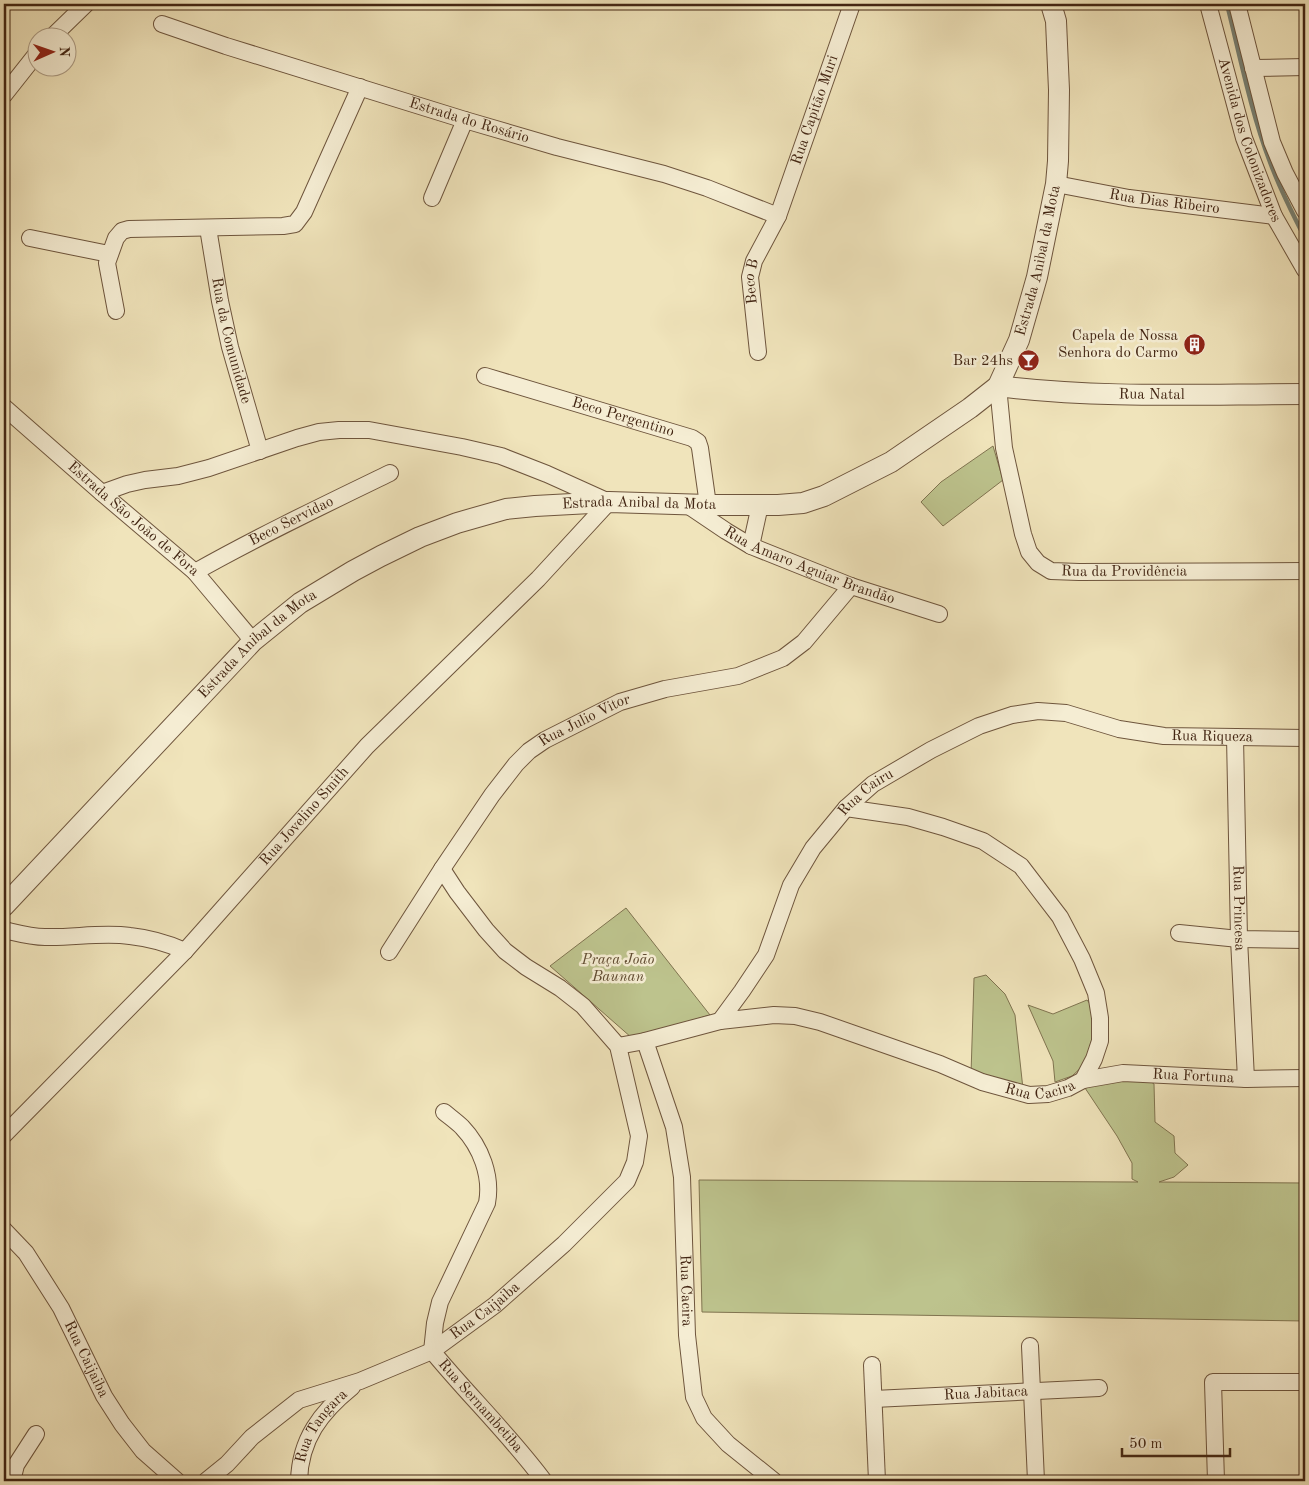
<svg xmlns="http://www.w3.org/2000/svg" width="1309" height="1485" font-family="'Old Standard TT',serif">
<rect width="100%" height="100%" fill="#f0e4bb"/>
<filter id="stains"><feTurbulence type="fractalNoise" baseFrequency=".004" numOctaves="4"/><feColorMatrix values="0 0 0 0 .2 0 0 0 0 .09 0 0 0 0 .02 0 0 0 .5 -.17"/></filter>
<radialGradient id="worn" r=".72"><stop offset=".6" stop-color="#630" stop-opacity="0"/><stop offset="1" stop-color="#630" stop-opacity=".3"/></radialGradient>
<!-- green -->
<g fill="#bdc38d" stroke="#807450">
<polygon points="993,446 1003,480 943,526 921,502 941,482"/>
<polygon points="626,908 710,1015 632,1038 550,966"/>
<polygon points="986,975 1005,994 1015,1015 1023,1089 971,1074 974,978"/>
<polygon points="1087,1000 1095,1010 1097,1023 1084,1065 1072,1076 1055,1082 1053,1061 1028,1005 1053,1014"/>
<polygon points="1124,1080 1150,1081 1154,1084 1155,1122 1174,1136 1175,1153 1188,1165 1174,1177 1159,1182 1305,1183 1305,1321 702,1312 699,1180 1138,1182 1132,1179 1132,1163 1117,1136 1083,1085"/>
</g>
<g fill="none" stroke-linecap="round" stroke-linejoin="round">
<!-- stream -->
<path stroke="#778174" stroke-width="4.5" d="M1227 4C1240 56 1251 112 1270 162 1280 189 1292 213 1305 238"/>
<defs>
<g id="minor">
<path id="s1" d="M1208 4 1244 138 1274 216 1305 270"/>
<polyline points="1237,4 1272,142 1285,173 1305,211"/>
<path id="s2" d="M162 24 226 46 465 120 557 147 664 174 707 188 778 216"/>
<polyline points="51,38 86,4"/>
<polyline points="1253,68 1305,67"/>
<polyline points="4,95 38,52"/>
<path id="s3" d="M1056 184 1129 198 1274 216"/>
<polyline points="432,198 465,120"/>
<path id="s4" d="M208 228 220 301 230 347 260 451"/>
<polyline points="30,238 109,254"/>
<polyline points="116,311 107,263 116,238 122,231 129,229 283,226 295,224 304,212 360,87"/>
<path id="s5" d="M758 352 750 277 754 261 778 216 852 4"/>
<path id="s6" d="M485 376 692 438 698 442 700 448 708 505"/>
<path id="s7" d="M998 386 1004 448 1023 534 1029 552 1038 563 1051 571 1079 572 1305 571"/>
<path id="s8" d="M4 407 102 493 195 572 253 641"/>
<path id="s9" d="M686 504 726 531 751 546 851 586 939 614"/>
<polyline points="751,546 760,505"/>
<path id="s10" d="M195 572C259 536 324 505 390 473"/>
<path id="s11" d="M1235 737 1239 939 1246 1079"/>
<path d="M4 930C17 933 31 937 45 937 73 938 102 932 130 936 149 938 167 943 185 951"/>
<polyline points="1179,933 1239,939 1305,940"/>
<path id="s12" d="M389 952 442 869 492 795 516 764 529 751 545 740 620 702 665 689 738 676 783 658 804 642 851 586"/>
<path id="s13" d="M720 1021 742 991 766 955 791 885 813 848 846 808 873 784 931 750 979 726 1012 715 1038 711 1066 713 1119 729 1164 736 1305 738"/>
<path id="s14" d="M645 1041 674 1127 682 1177 687 1335 694 1397 704 1418 728 1444 774 1481"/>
<path id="s15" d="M618 1046 645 1041 720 1021 774 1015 795 1016 820 1022 940 1064 982 1082 1029 1095 1048 1094 1068 1088 1083 1080 1094 1059 1100 1041V1018L1096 993 1082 959 1060 917 1021 866 983 841 943 827 908 817 846 808"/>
<path id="s16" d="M1083 1080 1123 1073 1246 1079 1305 1078"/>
<path id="s17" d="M444 1112C450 1117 457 1122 462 1127 481 1147 492 1176 487 1203L440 1302 435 1323 432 1351C468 1395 510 1435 544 1481"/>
<path id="s18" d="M4 1135 185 951 367 746 538 579 609 502 547 474 501 456 462 447 369 430H339L319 432 297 438 209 468 178 476 145 480 127 484 102 493"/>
<path id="s19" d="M4 1230 26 1253 61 1308 104 1396 122 1424 143 1451 177 1481"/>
<polyline points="1030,1346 1036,1481"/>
<polyline points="872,1365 877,1481"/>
<path id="s20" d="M874 1399 1099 1388"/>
<polyline points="12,1481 16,1465 36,1434"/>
<path id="s21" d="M206 1481 227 1464 252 1437 299 1400 360 1381 432 1351 495 1305 564 1244 627 1181 635 1162 639 1136 618 1046 583 1006 560 988 526 967 505 951 486 930 457 892 442 869"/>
<path id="s22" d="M299 1481C300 1439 321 1412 352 1387"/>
<polyline points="1216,1481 1213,1382 1305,1382"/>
</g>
<g id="tertiary">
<path id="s23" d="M998 386C1099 399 1203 394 1305 394"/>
<path id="s24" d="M4 906 253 641 300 603 353 571 381 556 420 537 457 523 506 509 535 506 609 502 708 505H778L803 503 824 496 891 462 970 408 998 386 1019 340 1037 277 1056 184 1058 161 1059 90 1056 21 1051 4"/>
</g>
</defs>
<!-- minor casing -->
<use href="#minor" stroke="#6e553d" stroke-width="18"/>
<!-- tertiary casing -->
<use href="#tertiary" stroke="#6e553d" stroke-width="22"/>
<!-- minor -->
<use href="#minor" stroke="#f5edd3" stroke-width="16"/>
<!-- tertiary -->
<use href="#tertiary" stroke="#f5edd3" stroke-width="20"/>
</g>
<!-- icons -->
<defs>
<symbol id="building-disc" viewBox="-11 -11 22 22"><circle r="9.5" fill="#8f2418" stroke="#f5edd3"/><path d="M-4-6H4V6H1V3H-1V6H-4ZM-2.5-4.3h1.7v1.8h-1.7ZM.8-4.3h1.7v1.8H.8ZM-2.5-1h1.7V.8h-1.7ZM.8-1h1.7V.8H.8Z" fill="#fff"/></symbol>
<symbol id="bar-disc" viewBox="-11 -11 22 22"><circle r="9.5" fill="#8f2418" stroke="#f5edd3"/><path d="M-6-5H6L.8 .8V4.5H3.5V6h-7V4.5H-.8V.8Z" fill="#fff"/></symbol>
</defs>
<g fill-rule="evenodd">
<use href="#building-disc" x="1182" y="332" width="25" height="25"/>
<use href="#bar-disc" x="1016" y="348" width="25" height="25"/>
</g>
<g text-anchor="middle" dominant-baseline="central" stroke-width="5" stroke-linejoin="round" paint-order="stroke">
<!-- street labels -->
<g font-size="15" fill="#422513" stroke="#f5edd3">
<text stroke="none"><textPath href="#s5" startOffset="255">Rua Capitão Muri</textPath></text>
<text stroke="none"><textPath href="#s2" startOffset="322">Estrada do Rosário</textPath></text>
<text stroke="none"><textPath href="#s1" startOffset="142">Avenida dos Colonizadores</textPath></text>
<text stroke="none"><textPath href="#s3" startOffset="110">Rua Dias Ribeiro</textPath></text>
<text stroke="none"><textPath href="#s24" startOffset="1310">Estrada Anibal da Mota</textPath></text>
<text stroke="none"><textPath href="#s5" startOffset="71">Beco B</textPath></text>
<text stroke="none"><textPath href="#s4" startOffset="115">Rua da Comunidade</textPath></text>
<text stroke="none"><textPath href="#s23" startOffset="154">Rua Natal</textPath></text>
<text stroke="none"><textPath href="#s6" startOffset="144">Beco Pergentino</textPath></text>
<text stroke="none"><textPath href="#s24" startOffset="785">Estrada Anibal da Mota</textPath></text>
<text stroke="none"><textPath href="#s8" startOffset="171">Estrada São João de Fora</textPath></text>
<text stroke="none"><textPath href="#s10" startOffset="109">Beco Servidao</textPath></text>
<text stroke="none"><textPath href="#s9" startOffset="139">Rua Amaro Aguiar Brandão</textPath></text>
<text stroke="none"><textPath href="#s7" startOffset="272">Rua da Providência</textPath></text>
<text stroke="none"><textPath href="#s24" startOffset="365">Estrada Anibal da Mota</textPath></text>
<text stroke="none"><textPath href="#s12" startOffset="309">Rua Julio Vitor</textPath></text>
<text stroke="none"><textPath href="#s13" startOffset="645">Rua Riqueza</textPath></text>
<text stroke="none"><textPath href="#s13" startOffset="275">Rua Cairu</textPath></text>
<text stroke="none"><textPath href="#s18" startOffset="438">Rua Jovelino Smith</textPath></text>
<text stroke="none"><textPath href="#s11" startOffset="171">Rua Princesa</textPath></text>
<text stroke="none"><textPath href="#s16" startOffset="111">Rua Fortuna</textPath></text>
<text stroke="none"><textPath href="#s15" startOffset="439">Rua Cacira</textPath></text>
<text stroke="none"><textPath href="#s14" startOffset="255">Rua Cacira</textPath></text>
<text stroke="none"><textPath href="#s21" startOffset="332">Rua Caijaiba</textPath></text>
<text stroke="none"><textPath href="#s19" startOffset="154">Rua Caijaiba</textPath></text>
<text stroke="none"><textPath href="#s20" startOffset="112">Rua Jabitaca</textPath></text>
<text stroke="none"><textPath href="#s17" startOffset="339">Rua Sernambetiba</textPath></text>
<text stroke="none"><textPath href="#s22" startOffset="61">Rua Tangara</textPath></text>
</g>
<!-- poi labels -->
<g font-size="15" fill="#422513" stroke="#f5edd3" text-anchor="end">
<text x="1178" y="336">Capela de Nossa<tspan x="1178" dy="17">Senhora do Carmo</tspan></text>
<text x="1013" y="361">Bar 24hs</text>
</g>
<!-- park labels -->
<g font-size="15" font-style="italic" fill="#614c32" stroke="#f5edd3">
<text x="618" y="960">Praça João<tspan x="618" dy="17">Baunan</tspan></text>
</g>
</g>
<!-- margin -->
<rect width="1309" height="1485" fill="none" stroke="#f0e4bb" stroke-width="20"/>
<rect x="5" y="5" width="1299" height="1475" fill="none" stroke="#422513" stroke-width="2.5"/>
<rect x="10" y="10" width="1289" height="1465" fill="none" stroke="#422513"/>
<!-- north arrow -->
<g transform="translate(52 52) rotate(88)"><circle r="24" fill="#f5edd3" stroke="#ad9d86"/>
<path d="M0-4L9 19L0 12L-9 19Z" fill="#8f2418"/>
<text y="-8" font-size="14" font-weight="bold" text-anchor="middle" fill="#422513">N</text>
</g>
<!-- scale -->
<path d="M1122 1448v8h108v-8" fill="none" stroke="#422513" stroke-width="2.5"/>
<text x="1129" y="1448" font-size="15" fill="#422513" stroke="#f5edd3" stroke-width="4" paint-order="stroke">50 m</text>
<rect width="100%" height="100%" filter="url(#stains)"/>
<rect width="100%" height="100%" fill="url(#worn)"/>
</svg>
